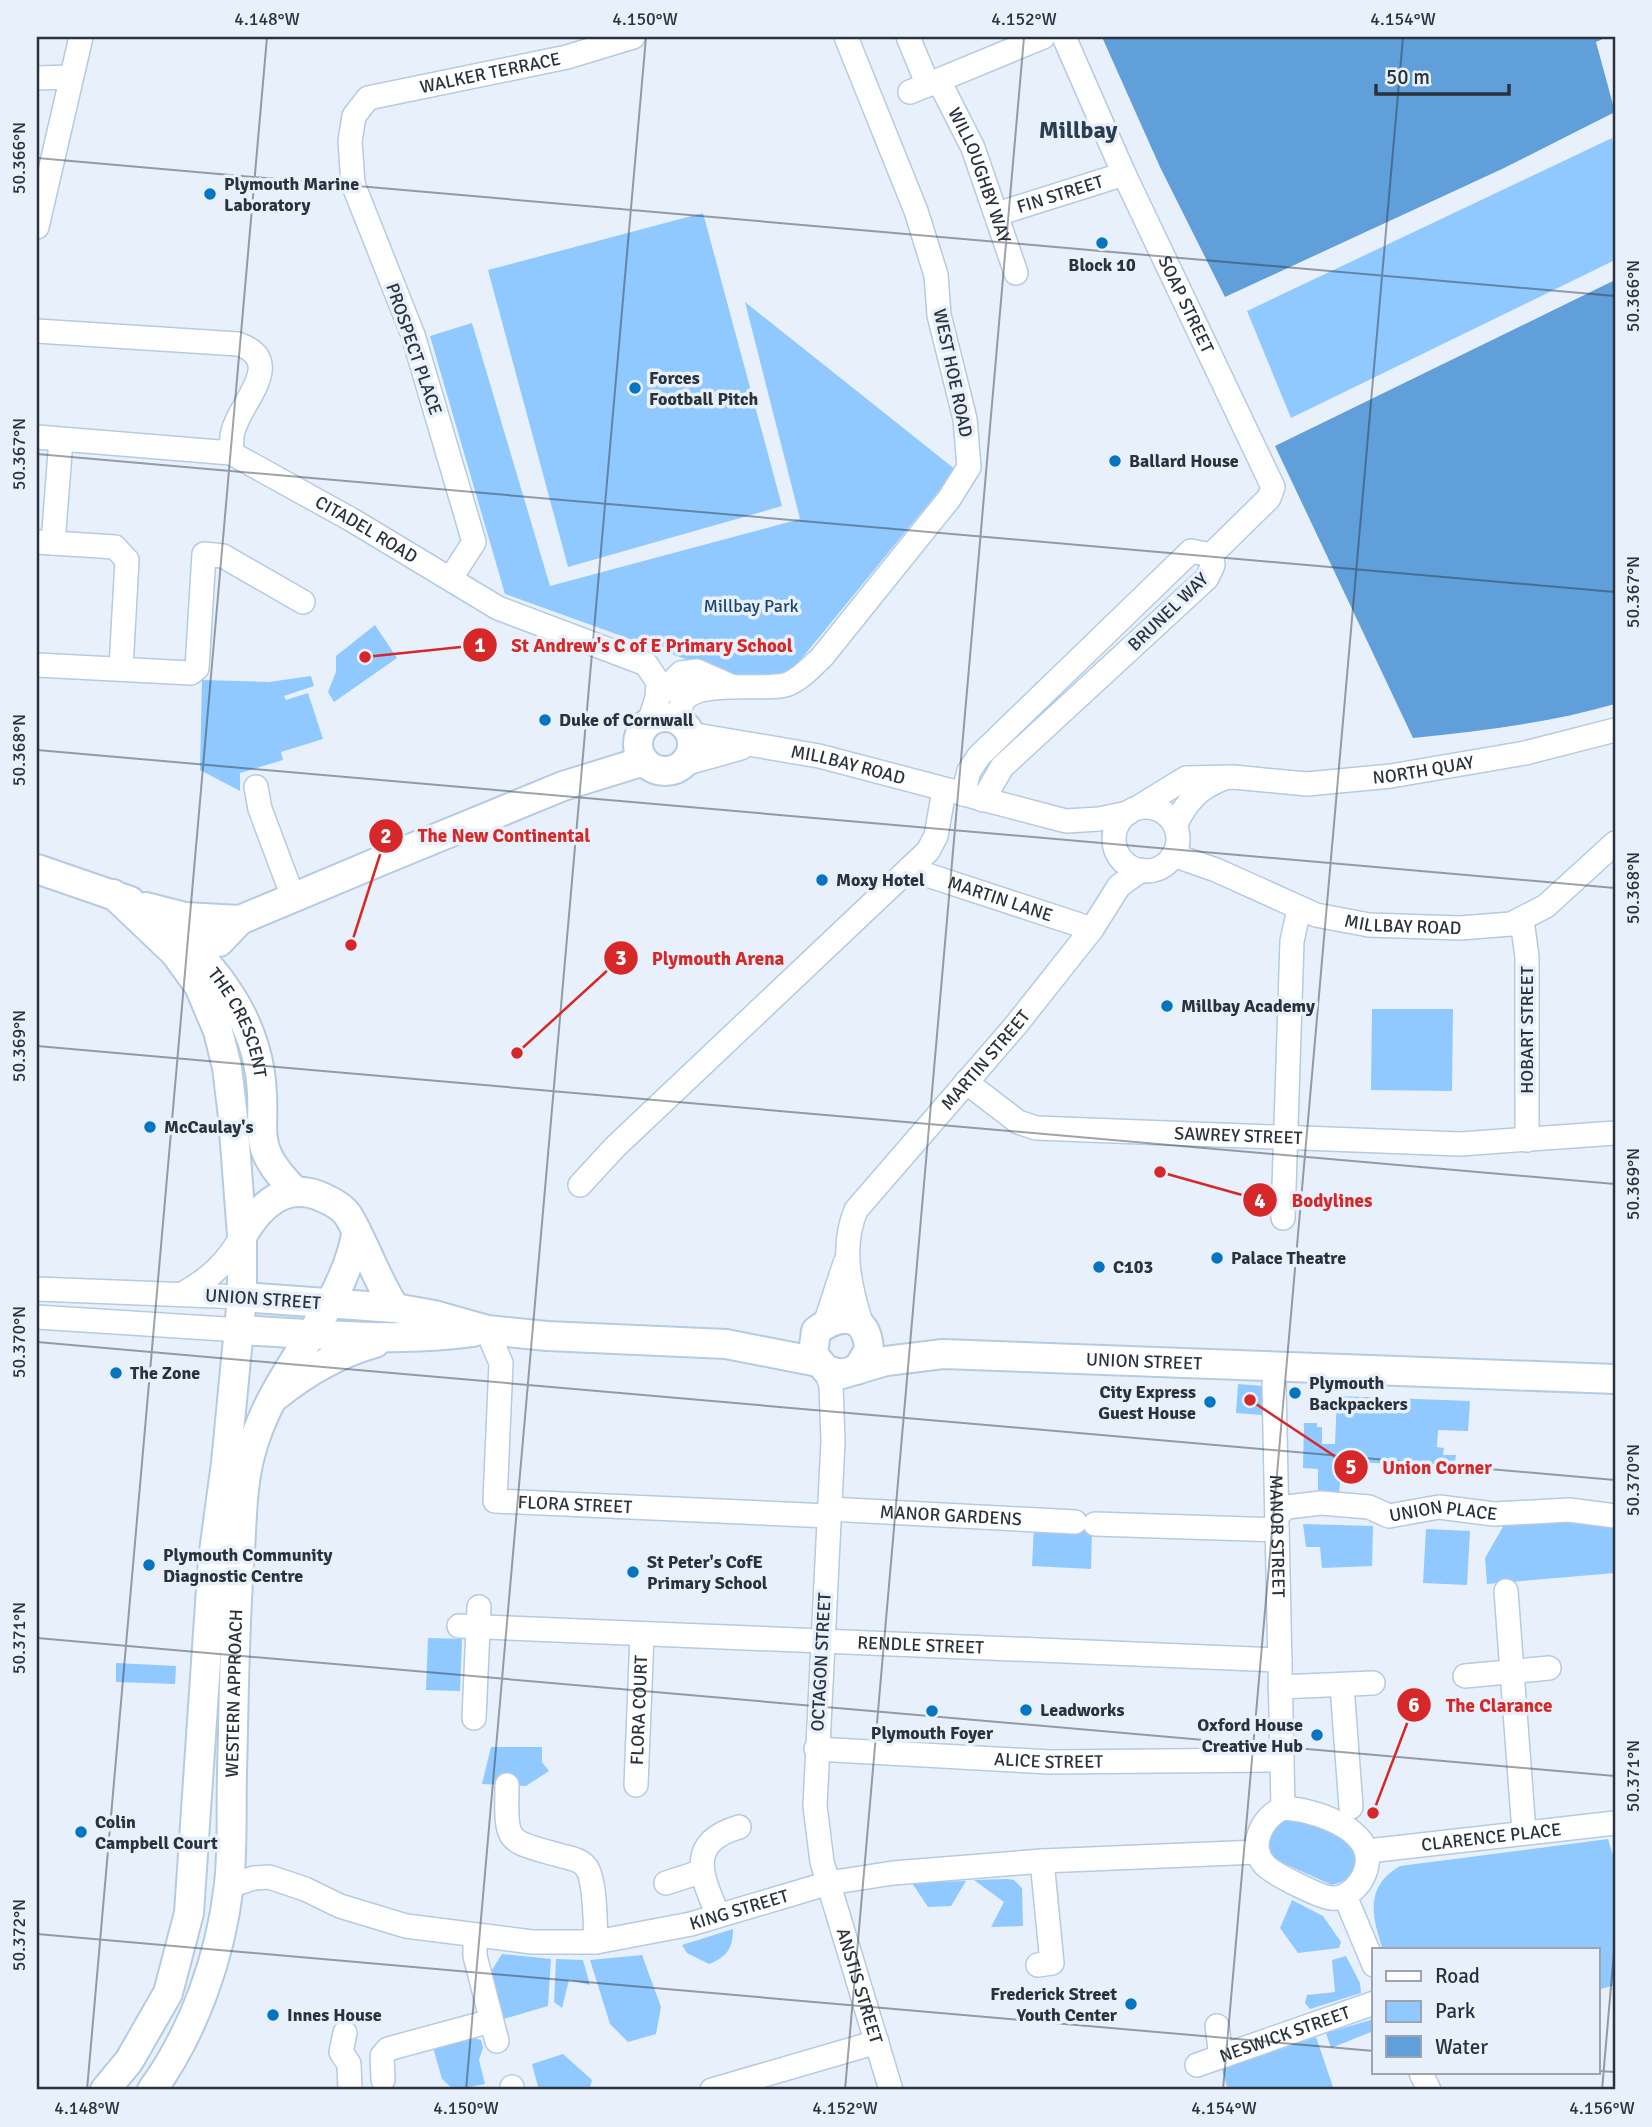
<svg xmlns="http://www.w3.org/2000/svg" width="1652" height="2127" font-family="Signika,sans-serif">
<rect width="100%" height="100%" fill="#e8f1fb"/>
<!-- green -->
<g fill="#8fc9ff">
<polygon points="1612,138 1615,157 1615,260 1291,418 1247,311"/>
<polygon points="703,213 782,506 568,567 488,270"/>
<polygon points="745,302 956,470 793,669 752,683 505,594 430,336 472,323 550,586 800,519"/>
<polygon points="375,625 397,658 334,702 328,692 336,672 336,656"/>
<polygon points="311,676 314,686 284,696 286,700 308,693 323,739 281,752 283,760 240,773 240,791 200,770 202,680 269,682"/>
<polygon points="1372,1009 1453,1009 1452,1091 1371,1090"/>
<polygon points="1238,1384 1264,1386 1262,1415 1236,1413"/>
<polygon points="1337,1396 1470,1401 1468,1431 1438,1430 1437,1447 1444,1448 1443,1455 1456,1455 1454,1468 1342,1461 1339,1494 1318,1495 1318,1469 1303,1468 1304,1423 1317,1423 1317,1427 1322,1427 1322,1444 1335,1444"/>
<polygon points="1508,1518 1615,1519 1615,1573 1487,1584 1485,1558"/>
<polygon points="1303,1524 1373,1526 1372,1566 1322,1568 1320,1547 1306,1547"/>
<polygon points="1034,1526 1092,1529 1091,1569 1032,1566"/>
<polygon points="1426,1529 1470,1531 1467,1585 1423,1583"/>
<polygon points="428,1638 462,1639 460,1691 426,1690"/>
<polygon points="116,1663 176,1666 175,1684 116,1682"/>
<polygon points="491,1747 542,1747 542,1762 549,1771 526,1786 482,1784"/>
<path d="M1286 1814 1339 1834 1357 1853C1357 1872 1350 1880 1332 1885L1274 1859 1270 1853 1266 1833Z"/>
<path d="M1608 1839 1615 1862V1985L1598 1990V1950H1383C1372 1917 1364 1887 1400 1866Z"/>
<polygon points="1007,1879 1014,1880 1022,1888 1023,1926 991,1927 1004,1902 974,1880"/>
<polygon points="966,1881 951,1906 928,1907 912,1883"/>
<polygon points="1292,1900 1323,1916 1341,1942 1339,1948 1298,1953 1280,1928"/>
<path d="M733 1929C733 1948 727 1957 709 1964L687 1953 682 1945Z"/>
<polygon points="502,1954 551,1959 548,2006 500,2020 488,1976"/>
<polygon points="642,1955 661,2007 656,2034 628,2042 610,2024 590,1960"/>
<polygon points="1346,1956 1360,1983 1361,1993 1310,2009 1305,2003 1307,1995 1335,1992 1332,1960"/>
<polygon points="556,1959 583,1960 590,1985 569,1980 562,2008 554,2002"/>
<polygon points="1374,2019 1374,2036 1371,2032 1331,2048 1326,2033"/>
<polygon points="466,2036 481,2040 483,2048 479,2060 485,2084 454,2090 442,2079 432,2044"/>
<polygon points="1316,2037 1334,2090 1228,2090 1222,2069"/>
<polygon points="563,2054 592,2080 589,2090 539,2090 532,2064"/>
</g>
<!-- water -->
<g fill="#609fd9">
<polygon points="1102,37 1607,37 1596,42 1615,112 1502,169 1225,297 1160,167"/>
<path d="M1615 280V704C1549 723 1482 731 1413 738L1275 446Z"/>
</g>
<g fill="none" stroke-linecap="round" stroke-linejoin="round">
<defs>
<g id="minor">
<polyline points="908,37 928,85"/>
<path id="s1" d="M1064 37 1124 174 1273 487 1269 498 1211 555"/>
<polyline points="37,78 71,77"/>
<path id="s2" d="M939 81 973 148 1016 273"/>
<polyline points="910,92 1043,37"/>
<path id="s3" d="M997 214 1124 174"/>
<polyline points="37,227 81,37"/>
<path d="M37 331 238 344C287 361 241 401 233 431 231 438 232 446 231 453"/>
<path id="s4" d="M37 437 231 453 352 520 498 608 646 664 658 682 657 698"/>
<polyline points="37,542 115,547 127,560 121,668"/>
<polyline points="53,543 61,440"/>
<path id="s5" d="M451 578 474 542 413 335 353 184 350 141 354 116 368 98 567 57 633 37"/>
<polyline points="37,665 191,673 197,668 204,554 223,556 303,602"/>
<polyline points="649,723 657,698 681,673 697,671 729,685"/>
<path d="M683 724C663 670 762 694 788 684 801 679 812 666 822 657L949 499 969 467 965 419 939 315 936 275 916 211 846 37"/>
<path id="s6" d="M690 734 819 756 1066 821 1099 819 1128 813"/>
<polyline points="684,764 741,748"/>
<polyline points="256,787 260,809 293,897"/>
<polyline points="963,794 969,771 979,756 1191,551 1211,555 1213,565 1207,578 1002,767 983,800"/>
<circle cx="1146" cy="839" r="32"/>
<path id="s7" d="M1137 808 1186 778 1233 777 1307 784 1391 776 1525 753 1615 730"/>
<path d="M1175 826C1186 802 1199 787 1225 778"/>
<path id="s8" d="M1173 855 1216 870 1316 915 1369 925 1460 928 1511 924 1546 906 1615 843"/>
<path id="s9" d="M909 869 1092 929"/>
<polyline points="1522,920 1527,957 1527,1140"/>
<path id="s10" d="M966 1082 1018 1122 1036 1128 1460 1144 1615 1133"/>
<polyline points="580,1185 615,1147 928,851 936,836 944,790"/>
<polyline points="1283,1218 1292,941 1299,909"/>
<polyline points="37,1289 242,1297"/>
<path d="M184 1293C211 1278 227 1262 242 1236"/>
<polyline points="37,1317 240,1330"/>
<polyline points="825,1324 845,1263"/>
<path id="s11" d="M862 1326C850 1288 840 1248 856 1210L1016 1025 1092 929 1119 886 1141 870"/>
<path id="s12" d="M487 1330 501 1363 495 1501 829 1516"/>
<path id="s13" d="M826 1370 831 1386 833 1441 815 1806 822 1862 891 2090"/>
<path id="s14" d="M1274 1384 1283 1808"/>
<path id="s15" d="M829 1509 1075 1522"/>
<path id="s16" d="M1277 1515 1287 1507 1321 1503 1369 1507 1389 1516 1439 1507 1494 1514 1569 1510 1615 1516"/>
<polyline points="1095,1524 1277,1530"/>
<polyline points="1506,1591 1524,1832"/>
<path id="s17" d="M459 1626 1280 1660"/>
<polyline points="1465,1676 1549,1668"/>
<polyline points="1342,1686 1351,1807"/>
<polyline points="1280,1687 1373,1683"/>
<polyline points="474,1718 479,1607"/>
<path id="s18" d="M816 1749 1050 1762 1282 1760"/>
<path d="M507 1785C506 1845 505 1840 562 1856 570 1858 581 1860 586 1867 596 1880 595 1926 596 1942"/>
<path id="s19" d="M636 1785 642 1635"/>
<path d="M1283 1808C1312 1809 1378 1829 1366 1869 1363 1880 1357 1888 1347 1894 1344 1896 1336 1899 1332 1898 1321 1898 1272 1873 1265 1865 1247 1846 1263 1816 1283 1808Z"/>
<path id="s20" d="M1368 1851 1615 1823"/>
<polyline points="666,1883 700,1872"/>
<path id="s21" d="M229 1886 254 1878 269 1877 305 1889 340 1906 406 1926 532 1942H596L691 1924 829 1883 893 1873 1042 1861 1258 1852"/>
<polyline points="1345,1896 1374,1965"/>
<path d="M718 1915C702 1877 685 1843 739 1827"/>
<polyline points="475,1936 475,1956 497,2041"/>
<polyline points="1038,1965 1052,1963 1042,1861"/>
<polyline points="1217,2026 1221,2056"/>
<polyline points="345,2033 341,2052 349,2064 350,2090"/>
<path id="s22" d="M1197 2065 1374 2003"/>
<polyline points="1421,2073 1429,2090"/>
<polyline points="383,2080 382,2056 388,2049 491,2021"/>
<polyline points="512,2087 512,2090"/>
<polyline points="712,2090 877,2042"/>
</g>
<g id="major">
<circle cx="665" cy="744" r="27"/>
<polyline points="37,869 130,901"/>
<polyline points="146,907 185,917 240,920"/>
<path id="s23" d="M179 936C220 972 252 1019 260 1073 269 1132 246 1142 295 1191"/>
<polyline points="175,953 190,946 219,942 240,920 378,862 563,786 644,761"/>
<path d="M242 1236C260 1205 286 1180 324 1198 333 1202 344 1208 349 1217 366 1246 376 1279 395 1308"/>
<polyline points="242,1297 395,1308 434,1315 487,1330 547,1336 726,1344 818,1362"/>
<path d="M240 1330C317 1334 397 1343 473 1332"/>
<path id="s24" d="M857 1370 869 1350C867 1312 840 1313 816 1331L813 1354 826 1370 842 1374 886 1361 943 1354 1615 1379"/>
<path d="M276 1396C306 1372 338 1353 375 1343"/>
<polyline points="105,2090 129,2061 168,1993 189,1913 213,1559 226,1463 242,1297 242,1236 233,1117 227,1067 218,1031 199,986 175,953 113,894"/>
<path id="s25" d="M152 2090C194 2032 221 1956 229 1884 233 1847 231 1810 232 1773 234 1699 234 1625 240 1551 242 1518 242 1484 251 1452 272 1371 341 1314 356 1235"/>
</g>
</defs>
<!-- minor casing -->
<use href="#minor" stroke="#b4cbe2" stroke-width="26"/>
<!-- major casing -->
<use href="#major" stroke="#b4cbe2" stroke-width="32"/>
<!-- minor -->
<use href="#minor" stroke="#fff" stroke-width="23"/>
<!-- major -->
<use href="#major" stroke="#fff" stroke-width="28"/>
</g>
<!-- ticks -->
<path fill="none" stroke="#2a333c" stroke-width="2" stroke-opacity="0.45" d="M37 158 1615 296M37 454 1615 592M37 750 1615 888M37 1046 1615 1184M37 1342 1615 1480M37 1638 1615 1776M37 1934 1374 2051M1598 2071 1615 2072M87 2090 267 37M466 2090 646 37M845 2090 1024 37M1223 2090 1403 37M1602 2090 1615 1940"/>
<!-- markers -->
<g fill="#0575c0" stroke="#e8f1fb" stroke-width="2.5">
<circle cx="210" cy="194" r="7"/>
<circle cx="1102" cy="243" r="7"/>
<circle cx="635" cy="388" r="7"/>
<circle cx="1115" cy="461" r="7"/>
<circle cx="545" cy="720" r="7"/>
<circle cx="822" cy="880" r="7"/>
<circle cx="1167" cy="1006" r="7"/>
<circle cx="150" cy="1127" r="7"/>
<circle cx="1217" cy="1258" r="7"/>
<circle cx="1099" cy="1267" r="7"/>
<circle cx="116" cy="1373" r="7"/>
<circle cx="1295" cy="1393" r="7"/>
<circle cx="1210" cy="1402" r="7"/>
<circle cx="149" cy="1565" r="7"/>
<circle cx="633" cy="1572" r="7"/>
<circle cx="1026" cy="1710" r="7"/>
<circle cx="932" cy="1711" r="7"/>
<circle cx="1317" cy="1735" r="7"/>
<circle cx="81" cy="1832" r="7"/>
<circle cx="1131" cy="2004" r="7"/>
<circle cx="273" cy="2015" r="7"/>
</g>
<g text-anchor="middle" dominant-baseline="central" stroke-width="7" stroke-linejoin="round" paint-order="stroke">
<!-- street labels -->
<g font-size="18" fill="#2a333c" stroke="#e8f1fb">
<text stroke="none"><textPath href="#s5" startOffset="637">WALKER TERRACE</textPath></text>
<text stroke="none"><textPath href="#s2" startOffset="103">WILLOUGHBY WAY</textPath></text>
<text stroke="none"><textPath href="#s3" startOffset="66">FIN STREET</textPath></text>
<text stroke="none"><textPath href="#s1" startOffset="294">SOAP STREET</textPath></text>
<text transform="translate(414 349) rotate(71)">PROSPECT PLACE</text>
<text transform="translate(953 373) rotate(78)">WEST HOE ROAD</text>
<text stroke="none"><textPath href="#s4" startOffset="350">CITADEL ROAD</textPath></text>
<text transform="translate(1168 612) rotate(-44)">BRUNEL WAY</text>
<text stroke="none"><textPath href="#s6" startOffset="161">MILLBAY ROAD</textPath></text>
<text stroke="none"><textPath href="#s7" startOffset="296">NORTH QUAY</textPath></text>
<text stroke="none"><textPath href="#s9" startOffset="96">MARTIN LANE</textPath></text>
<text stroke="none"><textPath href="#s8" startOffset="243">MILLBAY ROAD</textPath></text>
<text stroke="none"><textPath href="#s23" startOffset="107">THE CRESCENT</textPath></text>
<text transform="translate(1527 1030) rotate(-90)">HOBART STREET</text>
<text stroke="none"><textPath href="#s11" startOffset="317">MARTIN STREET</textPath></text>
<text stroke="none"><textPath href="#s10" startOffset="287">SAWREY STREET</textPath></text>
<text transform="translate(263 1299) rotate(4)">UNION STREET</text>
<text stroke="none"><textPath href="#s24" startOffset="464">UNION STREET</textPath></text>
<text stroke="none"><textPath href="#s12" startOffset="254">FLORA STREET</textPath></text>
<text stroke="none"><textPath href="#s16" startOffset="172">UNION PLACE</textPath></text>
<text stroke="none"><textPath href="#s15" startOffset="122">MANOR GARDENS</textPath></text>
<text stroke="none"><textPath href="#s14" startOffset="152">MANOR STREET</textPath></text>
<text stroke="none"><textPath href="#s17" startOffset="462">RENDLE STREET</textPath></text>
<text transform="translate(821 1662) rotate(-87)">OCTAGON STREET</text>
<text stroke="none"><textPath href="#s25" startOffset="413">WESTERN APPROACH</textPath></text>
<text stroke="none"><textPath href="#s19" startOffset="75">FLORA COURT</textPath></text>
<text stroke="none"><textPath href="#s18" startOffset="233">ALICE STREET</textPath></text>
<text stroke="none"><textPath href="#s20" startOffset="124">CLARENCE PLACE</textPath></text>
<text stroke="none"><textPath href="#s21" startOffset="525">KING STREET</textPath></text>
<text stroke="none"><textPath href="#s13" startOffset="623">ANSTIS STREET</textPath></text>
<text stroke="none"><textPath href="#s22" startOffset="93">NESWICK STREET</textPath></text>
</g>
<!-- poi labels -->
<g font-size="18" font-weight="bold" fill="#2a333c" stroke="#e8f1fb" text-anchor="start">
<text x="224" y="184">Plymouth Marine<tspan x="224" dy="21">Laboratory</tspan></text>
<text x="1102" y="265" text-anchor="middle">Block 10</text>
<text x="649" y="378">Forces<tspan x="649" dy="21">Football Pitch</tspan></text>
<text x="1129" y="461">Ballard House</text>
<text x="559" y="720">Duke of Cornwall</text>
<text x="836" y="880">Moxy Hotel</text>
<text x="1181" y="1006">Millbay Academy</text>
<text x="164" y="1127">McCaulay's</text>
<text x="1231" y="1258">Palace Theatre</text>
<text x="1113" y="1267">C103</text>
<text x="130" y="1373">The Zone</text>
<text x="1309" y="1383">Plymouth<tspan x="1309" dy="21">Backpackers</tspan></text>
<text x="1196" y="1392" text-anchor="end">City Express<tspan x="1196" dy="21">Guest House</tspan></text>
<text x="163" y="1555">Plymouth Community<tspan x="163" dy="21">Diagnostic Centre</tspan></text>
<text x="647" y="1562">St Peter's CofE<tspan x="647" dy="21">Primary School</tspan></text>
<text x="1040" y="1710">Leadworks</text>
<text x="1303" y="1725" text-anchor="end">Oxford House<tspan x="1303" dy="21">Creative Hub</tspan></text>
<text x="932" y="1733" text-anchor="middle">Plymouth Foyer</text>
<text x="95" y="1822">Colin<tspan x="95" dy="21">Campbell Court</tspan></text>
<text x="1117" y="1994" text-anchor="end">Frederick Street<tspan x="1117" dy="21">Youth Center</tspan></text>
<text x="287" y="2015">Innes House</text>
</g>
<!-- park labels -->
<g font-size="18" fill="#18466d" stroke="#e8f1fb">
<text x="751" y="606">Millbay Park</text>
</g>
<!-- district labels -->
<g font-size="24" font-weight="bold" fill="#2b3e51" stroke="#e8f1fb">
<text x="1078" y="130">Millbay</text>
</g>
</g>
<!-- callouts -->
<path fill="none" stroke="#d62828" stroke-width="2.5" d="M365 657L480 645M351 945L386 836M517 1053L621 958M1160 1172L1260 1200M1250 1400L1351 1467M1373 1813L1414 1705"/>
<g fill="#d62828" stroke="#e8f1fb" stroke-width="2.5">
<circle cx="365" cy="657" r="7"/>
<circle cx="351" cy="945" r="7"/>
<circle cx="517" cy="1053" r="7"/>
<circle cx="1160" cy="1172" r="7"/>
<circle cx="1250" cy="1400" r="7"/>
<circle cx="1373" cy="1813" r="7"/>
<circle cx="480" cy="645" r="18"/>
<circle cx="386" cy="836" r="18"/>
<circle cx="621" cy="958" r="18"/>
<circle cx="1260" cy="1200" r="18"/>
<circle cx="1351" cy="1467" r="18"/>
<circle cx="1414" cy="1705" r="18"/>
</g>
<g font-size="21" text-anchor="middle" font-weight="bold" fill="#fff">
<text x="480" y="652">1</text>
<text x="386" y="843">2</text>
<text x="621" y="965">3</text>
<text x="1260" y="1208">4</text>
<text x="1351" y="1474">5</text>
<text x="1414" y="1712">6</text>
</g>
<g font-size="19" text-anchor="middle" font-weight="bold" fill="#d62828" stroke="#e8f1fb" stroke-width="7" stroke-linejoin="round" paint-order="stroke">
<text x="652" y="652">St Andrew's C of E Primary School</text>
<text x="504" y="842">The New Continental</text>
<text x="718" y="965">Plymouth Arena</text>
<text x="1332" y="1207">Bodylines</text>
<text x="1437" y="1474">Union Corner</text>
<text x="1499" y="1712">The Clarance</text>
</g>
<!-- border -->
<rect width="1652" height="2127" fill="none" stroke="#e8f1fb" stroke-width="77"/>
<!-- legend -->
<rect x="1372" y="1948" width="228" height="126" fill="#e8f1fb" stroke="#9ca5af" stroke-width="2"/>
<rect x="1386" y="1971" width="35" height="10" fill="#ffffff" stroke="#9ca5af" stroke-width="2"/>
<text x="1435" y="1983" font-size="21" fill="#2a333c">Road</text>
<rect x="1386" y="2001" width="35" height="21" fill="#8fc9ff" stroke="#9ca5af" stroke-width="2"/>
<text x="1435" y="2018" font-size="21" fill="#2a333c">Park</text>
<rect x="1386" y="2036" width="35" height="21" fill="#609fd9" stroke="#9ca5af" stroke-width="2"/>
<text x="1435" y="2054" font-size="21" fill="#2a333c">Water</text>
<!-- scale -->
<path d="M1376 84v10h133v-10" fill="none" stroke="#2a333c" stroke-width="3.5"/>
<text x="1386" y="84" font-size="21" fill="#2a333c" stroke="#e8f1fb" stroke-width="5" paint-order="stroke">50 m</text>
<rect x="38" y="38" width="1576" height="2050" fill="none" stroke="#2a333c" stroke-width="2.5"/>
<g font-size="18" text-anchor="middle" fill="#2a333c">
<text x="267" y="25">4.148°W</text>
<text x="645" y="25">4.150°W</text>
<text x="1024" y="25">4.152°W</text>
<text x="1403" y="25">4.154°W</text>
<text transform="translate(19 158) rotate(-90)" y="6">50.366°N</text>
<text transform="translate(1633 296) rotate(-90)" y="6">50.366°N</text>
<text transform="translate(19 454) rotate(-90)" y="6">50.367°N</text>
<text transform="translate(1633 592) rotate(-90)" y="6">50.367°N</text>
<text transform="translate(19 750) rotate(-90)" y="6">50.368°N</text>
<text transform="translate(1633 888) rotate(-90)" y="6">50.368°N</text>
<text transform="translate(19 1046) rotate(-90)" y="6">50.369°N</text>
<text transform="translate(1633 1184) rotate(-90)" y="6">50.369°N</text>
<text transform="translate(19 1342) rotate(-90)" y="6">50.370°N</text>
<text transform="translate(1633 1480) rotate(-90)" y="6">50.370°N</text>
<text transform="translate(19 1638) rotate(-90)" y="6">50.371°N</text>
<text transform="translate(1633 1776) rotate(-90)" y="6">50.371°N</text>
<text transform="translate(19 1935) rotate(-90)" y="6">50.372°N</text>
<text x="87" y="2114">4.148°W</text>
<text x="466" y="2114">4.150°W</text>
<text x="845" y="2114">4.152°W</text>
<text x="1224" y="2114">4.154°W</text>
<text x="1602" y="2114">4.156°W</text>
</g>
</svg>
